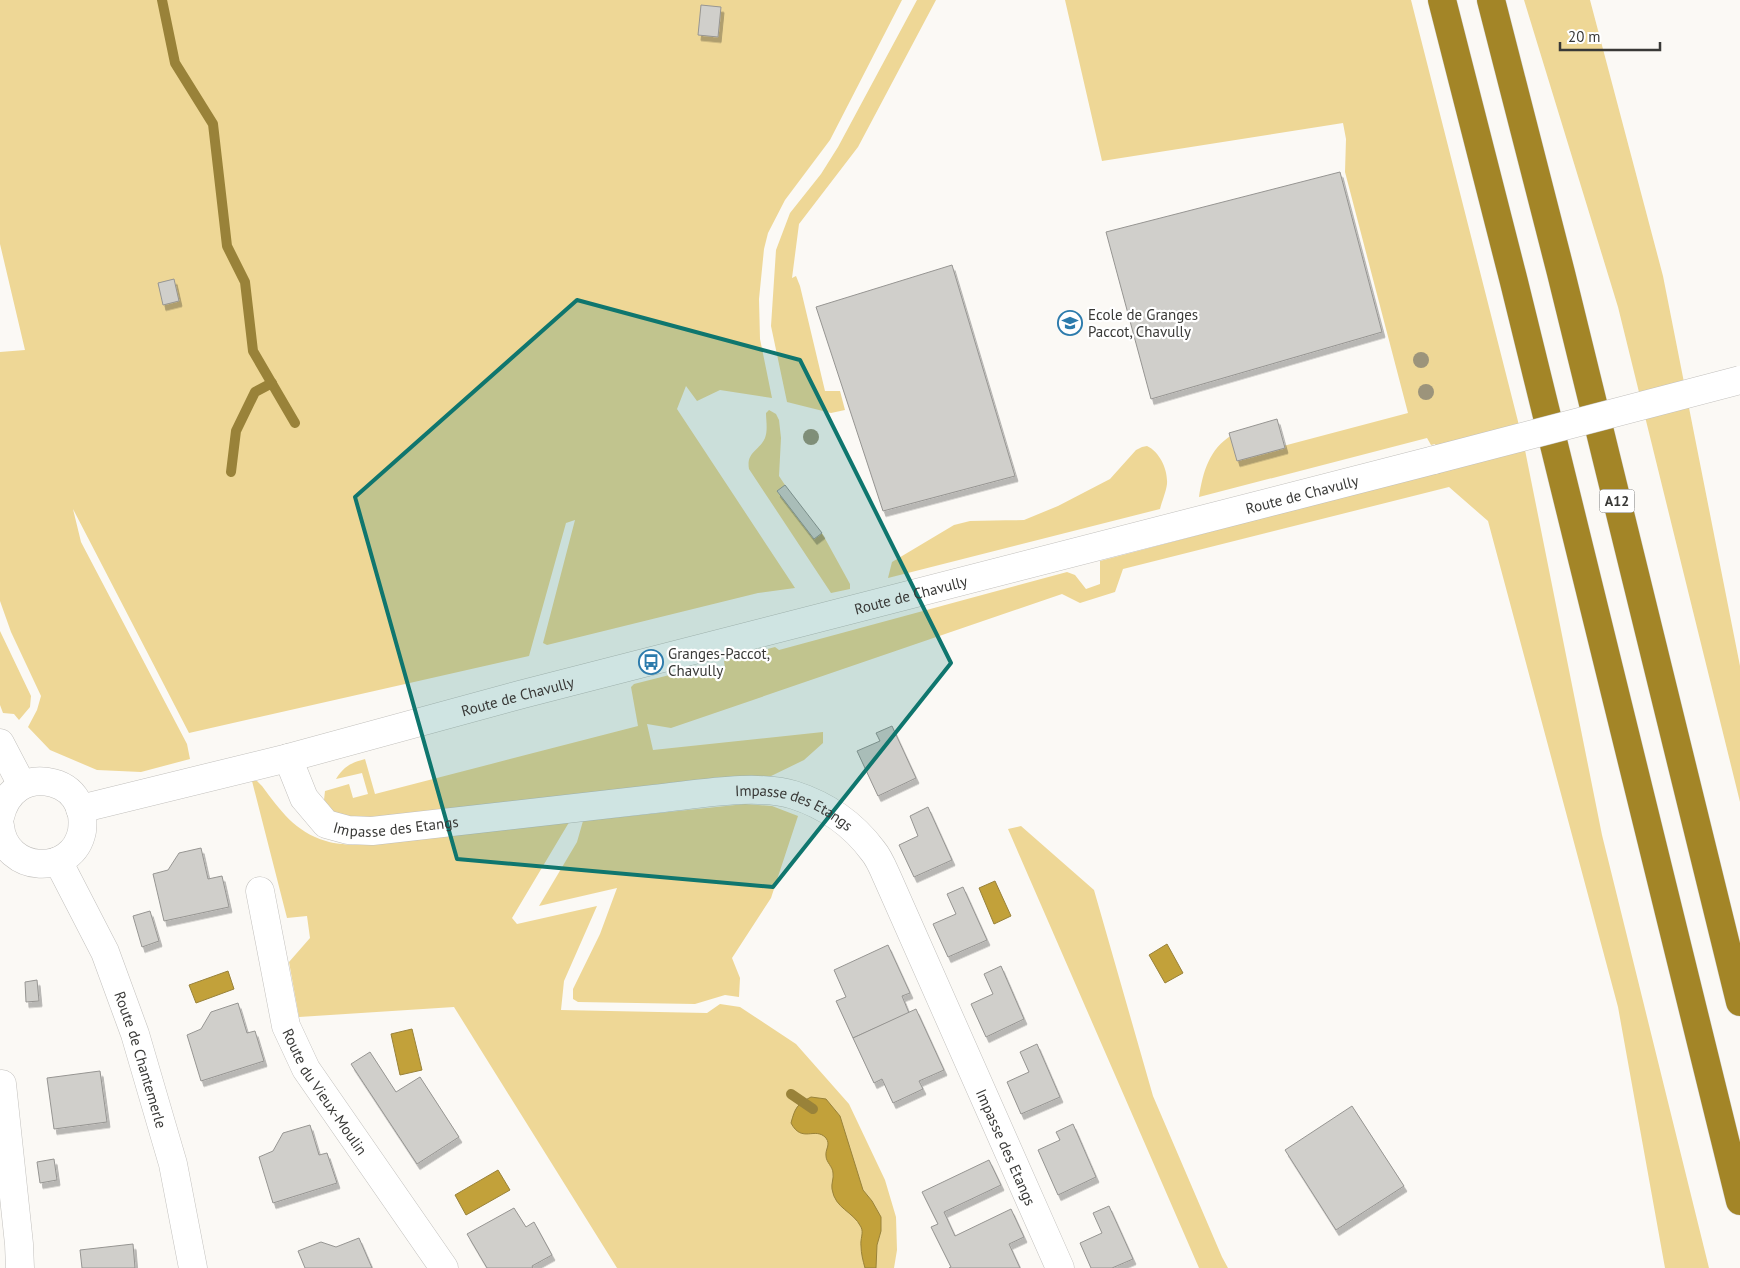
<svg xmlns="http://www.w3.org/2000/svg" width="1740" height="1268" font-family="'PT Sans',sans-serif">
<defs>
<filter id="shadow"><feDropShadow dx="3" dy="5.5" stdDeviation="0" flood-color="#0004"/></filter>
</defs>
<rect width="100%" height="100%" fill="#fbf9f5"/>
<!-- green -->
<g fill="#eed796">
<polygon points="0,0 902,0 830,140 785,200 768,233 764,249 759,299 760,339 772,398 720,390 697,401 686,386 677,409 795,588 758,593 547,645 543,643 575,520 566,523 529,656 189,733 73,509 81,542 187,744 190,759 141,772 97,770 50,750 28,727 37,710 41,696 11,632 0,601 0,352 25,350 0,244"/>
<polygon points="917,0 936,0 858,147 799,224 792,278 796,276 800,286 825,391 840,391 845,410 831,413 787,402 771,326 776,250 790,213 821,174 838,147"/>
<path d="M1065 0H1411L1524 445 1602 835 1709 1268H1665L1618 1007 1488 521 1449 487 1123 569 1115 592 1080 603 1062 594 671 728 647 724 653 750 823 732V743L804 760 767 778 360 822 331 812 324 800 325 791 349 784 353 798 368 794 362 773 336 779C344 766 351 763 365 759L375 794 638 726 631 687 634 684 705 666 707 673 725 668 724 661 775 647 779 650 1067 572 1075 575 1086 589 1100 584V561L1440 471 1444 465 1435 444 1431 445 1427 438 1199 497C1203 472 1209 449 1232 435L1238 458 1408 413 1345 172 1346 139 1343 123 1102 161Z"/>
<polygon points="1524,0 1590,0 1663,276 1740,666 1740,802 1618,307"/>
<path d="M769 410 776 414 779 420 781 438 779 476 785 485 777 491 814 539 822 533 850 584V589L831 593 749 469C746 452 759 451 765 438 768 430 766 420 766 413Z"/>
<path d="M1147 446C1160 452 1168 470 1167 484 1166 492 1162 501 1160 509L888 578 892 562 954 525 970 521 1024 520 1058 506 1110 479 1136 450 1142 447Z"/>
<polygon points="0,631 31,696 30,707 19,720 14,714 3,713 0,705"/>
<path d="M252 781H257L262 786C280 810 295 832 326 841 334 844 344 844 353 845L571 819 512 918 517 924 597 906 564 981 561 1010 707 1013 720 1004 740 1007 796 1044 849 1104 885 1180 896 1217 897 1250 894 1268H617L454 1007 299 1017 289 962 310 938 307 916 287 918Z"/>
<polygon points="745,804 772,806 798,816 771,898 732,958 740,978 739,997 725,995 695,1004 578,1002 573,999 573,989 600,934 617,888 539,906 577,842 583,821"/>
<polygon points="1021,826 1094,890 1153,1096 1222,1257 1228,1268 1199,1268 1008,829"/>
</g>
<!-- water -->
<g fill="#c2a13a" stroke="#998239">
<polygon points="995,881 1011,916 994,924 979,888"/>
<polygon points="1167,944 1183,973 1165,983 1149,955"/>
<polygon points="228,971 234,989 196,1003 189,985"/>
<polygon points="412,1029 422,1070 400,1075 391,1034"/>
<path d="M811 1097 826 1099 840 1116 863 1190 872 1201 881 1217V1231L877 1245 876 1268H865C863 1261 861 1253 861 1246 860 1239 864 1233 861 1227 853 1211 835 1209 832 1189 831 1184 834 1178 833 1173 833 1167 826 1162 826 1156 825 1149 831 1145 826 1138 815 1126 802 1144 791 1123 795 1108 797 1104 811 1097Z"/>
<polygon points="498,1170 510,1190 466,1215 455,1195"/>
</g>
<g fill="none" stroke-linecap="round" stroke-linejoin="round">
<!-- stream -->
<g stroke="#998239" stroke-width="10">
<polyline points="162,0 175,63 213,124 227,246 245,282 253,351 295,423"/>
<polyline points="231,472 236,431 255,392 272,383"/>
<polyline points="791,1094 813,1109"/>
</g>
</g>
<!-- building -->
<g fill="#d0cfcb" stroke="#969592" filter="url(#shadow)">
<polygon points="701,5 721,7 718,37 698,35"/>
<polygon points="1340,172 1382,332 1151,399 1106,232"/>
<polygon points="952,265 1015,476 883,511 816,307"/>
<polygon points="174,279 179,301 163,305 158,283"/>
<polygon points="1277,419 1285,448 1237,461 1229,433"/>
<polygon points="785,485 822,533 814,539 777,491"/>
<polygon points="892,726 916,778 878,796 857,751 880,741 876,733"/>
<polygon points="928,807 952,860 914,877 899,845 918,836 910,816"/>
<polygon points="201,848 208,879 222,876 229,907 164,921 153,874 168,870 179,853"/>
<polygon points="963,887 987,940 948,957 933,924 956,914 947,894"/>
<polygon points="150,911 159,941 142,947 133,916"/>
<polygon points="888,945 910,993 902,996 909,1013 853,1038 836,1001 846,997 834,970"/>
<polygon points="1001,966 1024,1019 986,1037 971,1004 993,994 984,974"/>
<polygon points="37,980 39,1001 26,1002 25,982"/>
<polygon points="238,1003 247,1033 255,1031 264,1061 201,1081 187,1035 201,1029 211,1012"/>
<polygon points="916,1009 944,1070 919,1081 923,1089 893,1103 882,1079 874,1083 853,1038"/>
<polygon points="1037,1044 1060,1097 1021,1114 1007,1082 1029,1072 1020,1052"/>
<polygon points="370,1052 396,1092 420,1077 459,1137 417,1164 351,1064"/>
<polygon points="100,1071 107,1122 54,1129 47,1078"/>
<polygon points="1352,1106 1404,1186 1336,1230 1285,1150"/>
<polygon points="1073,1124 1096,1177 1058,1195 1038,1150 1060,1140 1056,1132"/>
<polygon points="310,1125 319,1155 327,1153 337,1183 273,1203 259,1157 273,1151 283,1133"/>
<polygon points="54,1159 57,1180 40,1183 37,1162"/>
<polygon points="989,1160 1001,1185 944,1212 955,1236 1011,1209 1024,1237 1009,1244 1020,1268 949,1268 951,1267 931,1227 938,1224 922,1192"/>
<polygon points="1109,1206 1133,1259 1112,1268 1091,1268 1080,1243 1102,1233 1093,1213"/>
<polygon points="514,1208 526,1227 534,1222 552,1255 532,1266 533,1268 487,1268 467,1234"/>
<polygon points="359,1238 372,1268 305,1268 298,1251 321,1242 336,1247"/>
<polygon points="133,1244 135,1268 82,1268 80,1250"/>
</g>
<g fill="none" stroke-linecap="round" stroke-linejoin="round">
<defs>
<g id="minor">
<polyline points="0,743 22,785"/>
<path id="s1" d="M288 758 304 798 326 824 348 830 372 831C466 820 560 809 654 799 695 795 755 783 794 795 825 805 853 824 873 851 879 858 883 868 887 877L1060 1268"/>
<path id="s2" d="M80 809 288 758 523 694 1434 460"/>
<path d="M0 817C6 791 26 776 53 783 65 786 74 794 79 805 83 813 83 822 82 831 73 877 5 874 0 826"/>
<path id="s3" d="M58 861 105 952 135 1034 173 1164 193 1268"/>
<path id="s4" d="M260 891 286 1026 306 1069 444 1268"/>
<polyline points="2,1084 19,1244 20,1268"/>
</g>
<g id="highway">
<polyline points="1442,0 1514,282 1740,1201"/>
<polyline points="1491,0 1561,273 1740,1002"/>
</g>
</defs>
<!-- minor casing -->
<use href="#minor" stroke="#c2c0bd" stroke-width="29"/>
<!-- highway casing -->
<use href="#highway" stroke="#d7d7d7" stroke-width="29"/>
<!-- minor -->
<use href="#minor" stroke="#fff" stroke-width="28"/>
<!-- highway -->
<use href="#highway" stroke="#a38527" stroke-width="28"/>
<defs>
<polyline id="minor-bridge" points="1434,460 1740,380"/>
</defs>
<!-- minor-bridge casing -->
<use href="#minor-bridge" stroke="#c2c0bd" stroke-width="29" stroke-linecap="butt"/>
<!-- minor-bridge -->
<use href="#minor-bridge" stroke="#fff" stroke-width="28"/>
</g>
<!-- trees -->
<g fill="#9c947b">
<circle cx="1421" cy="360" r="8"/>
<circle cx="1426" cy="392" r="8"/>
<circle cx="811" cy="437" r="8"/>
</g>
<!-- marked area -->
<path fill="#0f766e" fill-opacity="0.2" stroke="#0f766e" stroke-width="4" stroke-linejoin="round" d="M577 300 800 360 951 663 773 887 457 859 355 497Z"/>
<!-- icons -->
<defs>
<symbol id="school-ring" viewBox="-11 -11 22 22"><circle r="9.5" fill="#fff" stroke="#2c7bac" stroke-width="1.5"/><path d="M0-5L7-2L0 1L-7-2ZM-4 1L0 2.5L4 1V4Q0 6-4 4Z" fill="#2c7bac"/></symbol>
<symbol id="bus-ring" viewBox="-11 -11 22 22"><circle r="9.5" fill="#fff" stroke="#2c7bac" stroke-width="1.5"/><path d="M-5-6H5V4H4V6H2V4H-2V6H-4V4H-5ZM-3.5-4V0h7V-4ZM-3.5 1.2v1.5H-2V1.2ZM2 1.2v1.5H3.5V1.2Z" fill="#2c7bac"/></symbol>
</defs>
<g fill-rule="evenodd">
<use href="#school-ring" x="1056" y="309" width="28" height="28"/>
<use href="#bus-ring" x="637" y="648" width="28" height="28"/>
</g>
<g text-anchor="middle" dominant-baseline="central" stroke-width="4.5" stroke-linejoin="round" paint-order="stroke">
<!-- shield labels -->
<rect fill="#fff" stroke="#747473" stroke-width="1" x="1599.5" y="489.5" width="35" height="23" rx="4"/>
<g font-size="14" font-weight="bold" fill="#393937">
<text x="1617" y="501">A12</text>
</g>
<!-- poi labels -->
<g font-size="15" fill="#393937" stroke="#fff" text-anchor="start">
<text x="1088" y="314">Ecole de Granges<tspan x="1088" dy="17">Paccot, Chavully</tspan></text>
<text x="668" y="653">Granges-Paccot,<tspan x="668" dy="17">Chavully</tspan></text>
</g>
<!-- street labels -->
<g font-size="15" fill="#393937" stroke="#fff">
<text stroke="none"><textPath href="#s2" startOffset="1262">Route de Chavully</textPath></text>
<text stroke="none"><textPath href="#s2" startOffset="858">Route de Chavully</textPath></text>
<text stroke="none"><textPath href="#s2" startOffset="452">Route de Chavully</textPath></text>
<text stroke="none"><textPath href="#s1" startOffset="552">Impasse des Etangs</textPath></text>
<text stroke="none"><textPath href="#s1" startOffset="148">Impasse des Etangs</textPath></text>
<text stroke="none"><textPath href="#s3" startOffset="216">Route de Chantemerle</textPath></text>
<text stroke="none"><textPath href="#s4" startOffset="214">Route du Vieux-Moulin</textPath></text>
<text stroke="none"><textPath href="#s1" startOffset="972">Impasse des Etangs</textPath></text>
</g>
</g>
<!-- scale -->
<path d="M1560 42v8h100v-8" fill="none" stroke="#393937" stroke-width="2.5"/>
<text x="1568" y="42" font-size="15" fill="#393937" stroke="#ffffff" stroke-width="4" paint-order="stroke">20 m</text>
</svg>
